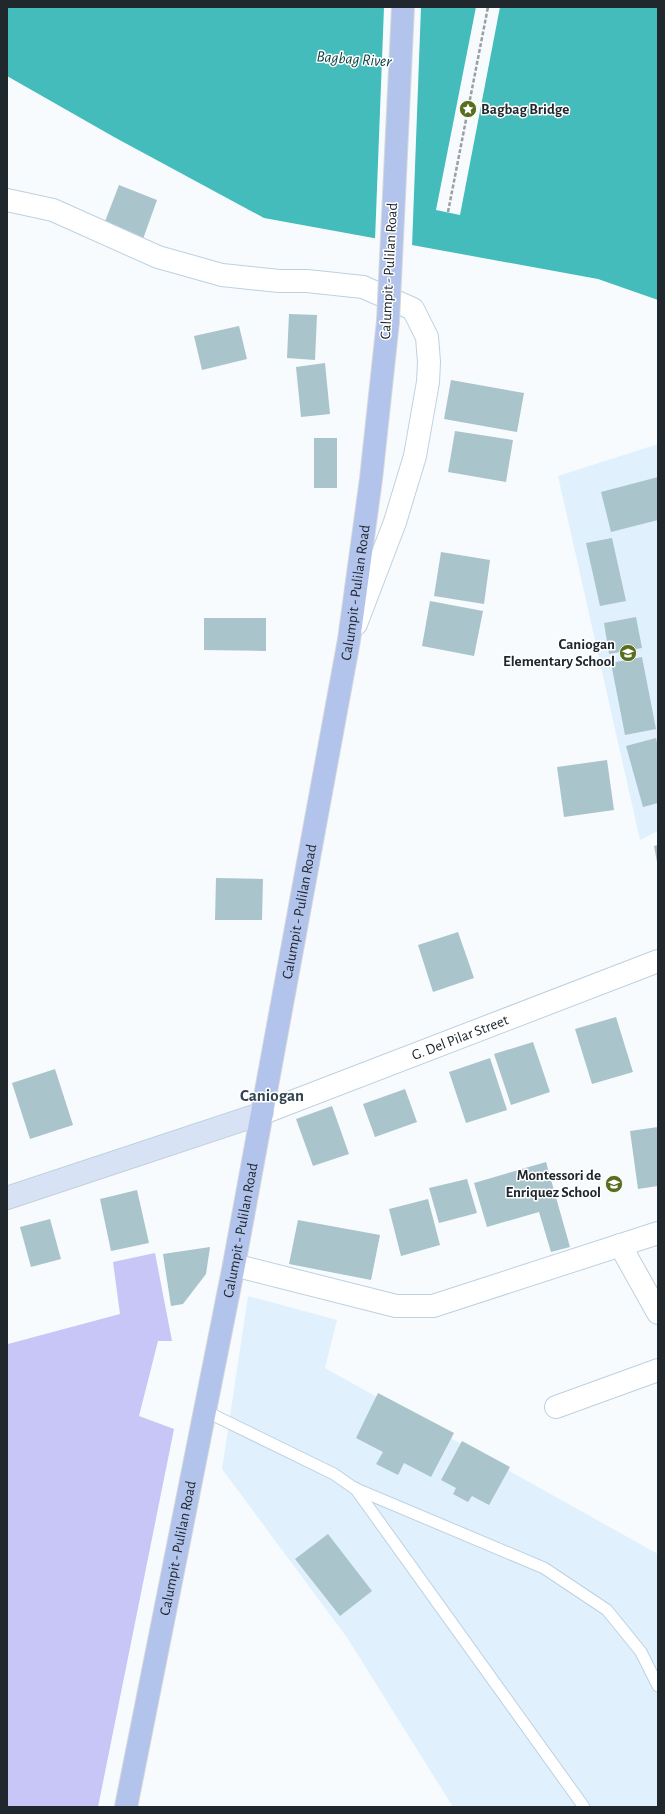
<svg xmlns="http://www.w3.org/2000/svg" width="665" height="1814" font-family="'Alegreya Sans',sans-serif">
<rect width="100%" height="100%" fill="#f7fbfe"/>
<!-- built -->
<g fill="#e0f1fd">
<polygon points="658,444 658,831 640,840 558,476"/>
<polygon points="248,1296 337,1320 325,1368 658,1554 658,1807 453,1807 348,1639 222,1469"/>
</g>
<!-- green -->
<polygon fill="#c8c5f7" points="155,1253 172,1341 158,1341 139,1416 174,1429 98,1807 7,1807 7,1342 8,1344 120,1314 113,1262"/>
<!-- water -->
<polygon fill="#43bcbb" points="7,7 658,7 658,300 598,279 264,218 114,137 7,76"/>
<!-- pier -->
<g fill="#f7fbfe">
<polygon points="384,7 421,7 412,247 375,240"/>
<polygon points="476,7 500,7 460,215 436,210"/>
</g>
<!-- building -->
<g fill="#a9c4cb">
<polygon points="119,185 157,200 143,239 104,224"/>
<polygon points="289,314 317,315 315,360 287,358"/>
<polygon points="239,326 247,359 202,370 194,336"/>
<polygon points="325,363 330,414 301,417 296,367"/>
<polygon points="451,380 524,393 517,432 444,419"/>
<polygon points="455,431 513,440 506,482 448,472"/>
<rect x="314" y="438" width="23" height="50"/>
<polygon points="658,477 658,520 611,532 601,492"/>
<polygon points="612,538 626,601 600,606 586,543"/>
<polygon points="441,552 490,560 484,604 434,596"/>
<polygon points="430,601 483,611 474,656 422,646"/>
<polygon points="636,617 642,648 609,654 604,623"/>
<polygon points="204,618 266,618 266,651 204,650"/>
<polygon points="642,657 656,729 625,735 611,663"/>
<polygon points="656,738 658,746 658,803 643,807 626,746"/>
<polygon points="607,760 614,810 564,817 557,767"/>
<polygon points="658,845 658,862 657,862 654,846"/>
<polygon points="216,878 263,879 262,920 215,920"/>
<polygon points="458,932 474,978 433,992 418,945"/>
<polygon points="616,1017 633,1072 592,1084 575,1029"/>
<polygon points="533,1042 550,1092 511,1105 494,1054"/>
<polygon points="490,1058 507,1110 466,1123 449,1072"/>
<polygon points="55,1069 73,1125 30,1139 12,1083"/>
<polygon points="405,1089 417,1122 375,1137 363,1104"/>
<polygon points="332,1106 349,1154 313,1166 296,1119"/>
<polygon points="658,1127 658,1186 638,1189 630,1131"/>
<polygon points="546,1162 570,1247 551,1252 539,1212 487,1227 474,1183"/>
<polygon points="467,1179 477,1213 439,1223 429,1188"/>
<polygon points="137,1190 149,1243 111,1251 100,1199"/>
<polygon points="428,1199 440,1245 401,1256 389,1209"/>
<polygon points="50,1219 61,1259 31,1267 20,1227"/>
<polygon points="298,1220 380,1235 371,1280 289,1264"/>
<polygon points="210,1247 206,1274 183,1304 171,1306 163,1254"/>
<polygon points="378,1393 454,1433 431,1477 404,1463 398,1475 376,1464 383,1452 356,1438"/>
<polygon points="462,1441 510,1467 489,1505 472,1496 468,1502 453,1494 456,1488 441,1480"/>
<polygon points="328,1534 372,1591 340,1616 295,1559"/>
</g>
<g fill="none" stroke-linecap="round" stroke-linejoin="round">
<defs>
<g id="lane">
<polyline points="205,1411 334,1474 354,1488 544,1568 607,1610 641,1652 658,1686"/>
<polyline points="355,1488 584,1807"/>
</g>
<g id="street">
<polyline points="7,200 53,210 158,257 222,275 279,281 307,281 363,287 413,309 427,337 429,362 428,382 415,456 395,522 356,624"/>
<path id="s1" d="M263 1113 658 961"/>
<polyline points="620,1245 658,1313"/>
<polyline points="234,1265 396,1306 433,1306 658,1233"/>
<polyline points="556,1407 658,1370"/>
</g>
<polyline id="secondary" points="7,1198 263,1113"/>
<g id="primary">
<path id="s2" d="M126 1807 234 1265 349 640 371 479 388 321"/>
</g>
</defs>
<!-- lane casing -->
<use href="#lane" stroke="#bdd1e1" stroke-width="13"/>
<!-- street casing -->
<use href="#street" stroke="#bdd1e1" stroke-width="24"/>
<!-- secondary casing -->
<use href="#secondary" stroke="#bdd1e1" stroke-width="24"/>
<!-- primary casing -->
<use href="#primary" stroke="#d7d8d9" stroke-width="24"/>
<!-- path -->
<polyline stroke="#999fa3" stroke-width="2.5" stroke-dasharray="4 2" stroke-linecap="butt" points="448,212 488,7"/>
<!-- lane -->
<use href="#lane" stroke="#fff" stroke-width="11"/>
<!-- street -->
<use href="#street" stroke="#fff" stroke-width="22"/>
<!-- secondary -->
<use href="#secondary" stroke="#d8e2f5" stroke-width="22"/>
<!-- primary -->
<use href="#primary" stroke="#b2c4eb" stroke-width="22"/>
<defs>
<polyline id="primary-bridge" points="388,321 403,7"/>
</defs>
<!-- primary-bridge casing -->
<use href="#primary-bridge" stroke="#d7d8d9" stroke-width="24" stroke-linecap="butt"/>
<!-- primary-bridge -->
<use href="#primary-bridge" stroke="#b2c4eb" stroke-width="22"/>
</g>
<!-- icons -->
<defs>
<symbol id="sight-disc" viewBox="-11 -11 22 22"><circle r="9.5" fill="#586e1e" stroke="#fff"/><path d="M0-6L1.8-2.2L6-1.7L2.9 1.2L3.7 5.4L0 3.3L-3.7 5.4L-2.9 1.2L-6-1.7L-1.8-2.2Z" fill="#fff"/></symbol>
<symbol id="school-disc" viewBox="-11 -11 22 22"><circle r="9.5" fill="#586e1e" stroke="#fff"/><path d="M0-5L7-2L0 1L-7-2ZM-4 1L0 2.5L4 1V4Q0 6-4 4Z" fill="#fff"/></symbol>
</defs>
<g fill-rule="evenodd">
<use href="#sight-disc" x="458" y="99" width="20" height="20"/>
<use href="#school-disc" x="618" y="643" width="20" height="20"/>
<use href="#school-disc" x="604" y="1174" width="20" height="20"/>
</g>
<g text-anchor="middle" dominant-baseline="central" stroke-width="3" stroke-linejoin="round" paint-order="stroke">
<!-- poi labels -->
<g font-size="15" font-weight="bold" fill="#20282e" stroke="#fff" text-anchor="end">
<text x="481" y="109" text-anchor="start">Bagbag Bridge</text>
<text x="615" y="644">Caniogan<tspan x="615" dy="17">Elementary School</tspan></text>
<text x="601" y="1175">Montessori de<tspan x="601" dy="17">Enriquez School</tspan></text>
</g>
<!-- street labels -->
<g font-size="15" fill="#20282e" stroke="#fff">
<text transform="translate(389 271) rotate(-87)">Calumpit - Pulilan Road</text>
<text stroke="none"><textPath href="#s2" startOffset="1236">Calumpit - Pulilan Road</textPath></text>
<text stroke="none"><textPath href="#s2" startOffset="912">Calumpit - Pulilan Road</textPath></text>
<text stroke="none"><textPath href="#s1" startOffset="211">G. Del Pilar Street</textPath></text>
<text stroke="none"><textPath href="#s2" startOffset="588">Calumpit - Pulilan Road</textPath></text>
<text stroke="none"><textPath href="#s2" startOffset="264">Calumpit - Pulilan Road</textPath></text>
</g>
<!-- water labels -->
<g font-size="16" font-style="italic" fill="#0b4242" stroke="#fff">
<text transform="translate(354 59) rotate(4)">Bagbag River</text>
</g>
<!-- quarter labels -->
<g font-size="17" font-weight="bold" fill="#334451" stroke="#fff">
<text x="272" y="1095">Caniogan</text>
</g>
</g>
<!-- border -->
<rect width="665" height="1814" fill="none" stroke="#20282e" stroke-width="16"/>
</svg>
